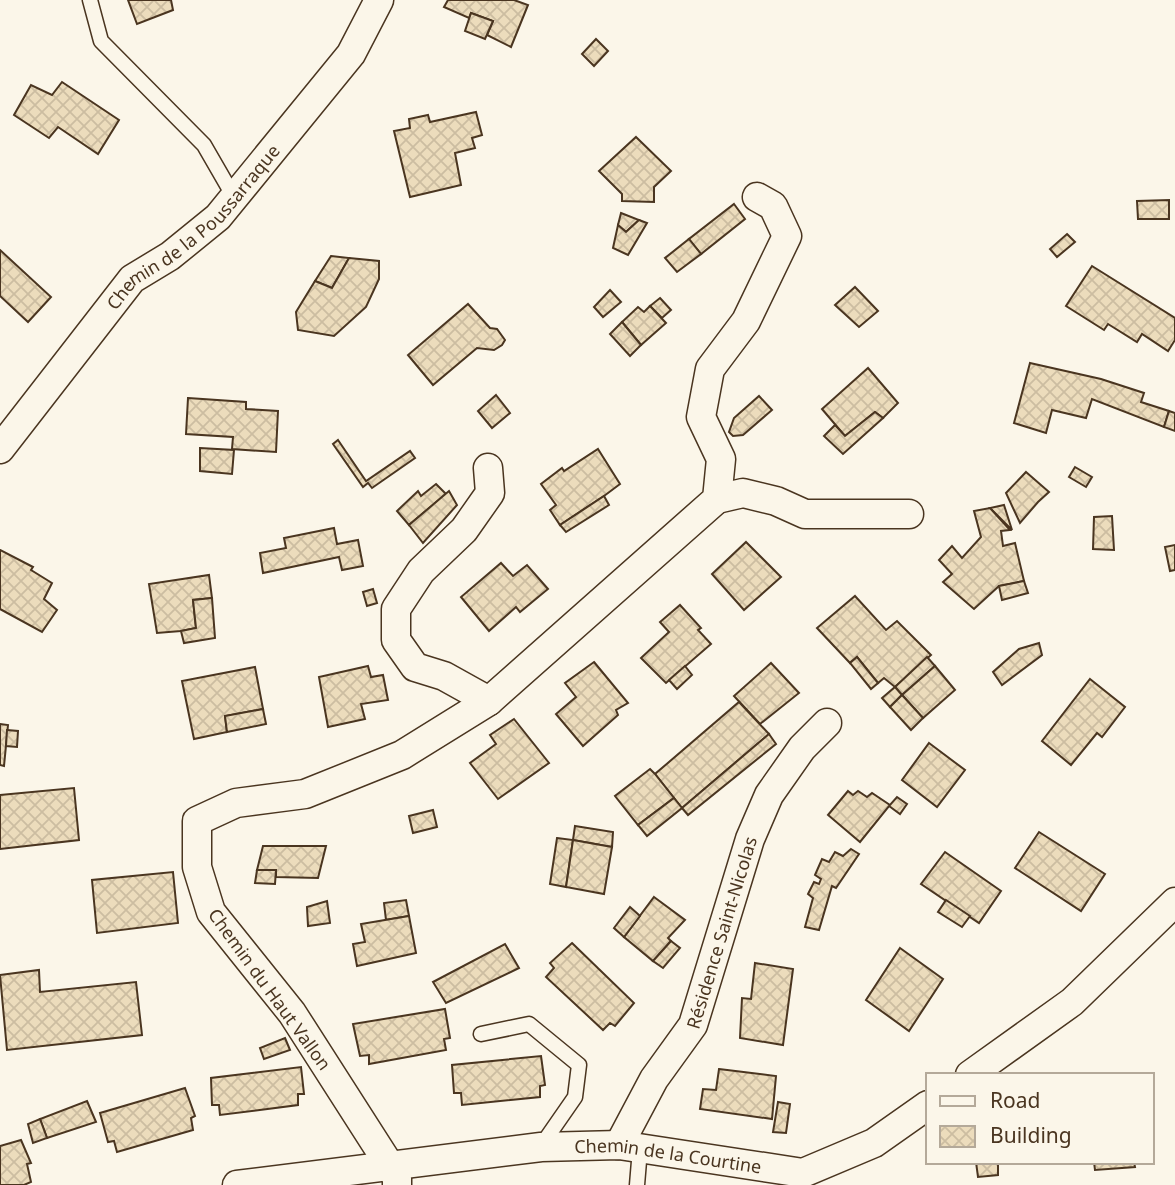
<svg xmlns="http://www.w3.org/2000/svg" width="1175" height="1185" font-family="'Noto Sans',sans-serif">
<defs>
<pattern id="building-cross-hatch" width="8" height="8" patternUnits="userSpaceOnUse" patternTransform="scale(1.75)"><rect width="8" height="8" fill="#ecdcbc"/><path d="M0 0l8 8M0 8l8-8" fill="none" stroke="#ccbda1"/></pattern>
</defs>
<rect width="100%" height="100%" fill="#fbf6e9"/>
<!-- building -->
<g fill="url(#building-cross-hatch)" stroke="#4a3520" stroke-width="2">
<polygon points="128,0 171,0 173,10 137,24"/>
<polygon points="448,0 514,0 528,5 511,47 487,35 493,21 471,13 469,18 444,7"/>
<polygon points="471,13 493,21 485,39 465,31"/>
<polygon points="596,39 608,51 594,66 582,54"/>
<polygon points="62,82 119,120 98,154 58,127 49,138 14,115 31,85 52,95"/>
<polygon points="476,112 482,135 472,138 475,148 455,153 461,185 410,197 394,131 410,128 409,119 428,115 430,122"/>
<polygon points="636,137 671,171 654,187 654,202 622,201 622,194 599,171"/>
<polygon points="1169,200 1169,219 1138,219 1137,201"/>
<polygon points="734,204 745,219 701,254 689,239"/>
<polygon points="621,213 639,220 626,232 618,225"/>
<polygon points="639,220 647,223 628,255 613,248 618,225 626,232"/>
<polygon points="1067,234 1075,242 1057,257 1050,249"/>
<polygon points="689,239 701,254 677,272 665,258"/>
<polygon points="0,250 51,297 28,322 0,296"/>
<polygon points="331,256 349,258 332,288 315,281"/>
<polygon points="349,258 379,261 379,279 366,307 334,336 298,330 296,312 315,281 332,288"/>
<polygon points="1092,266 1175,318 1175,340 1168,351 1142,334 1137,342 1108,324 1104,330 1066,306"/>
<polygon points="855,287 878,311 859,327 835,305"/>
<polygon points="610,290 621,302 603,317 594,307"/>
<polygon points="660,298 671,310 662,318 650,306"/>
<polygon points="468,304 490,328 497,329 505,340 502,345 494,350 477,348 433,385 408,355"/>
<polygon points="650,306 666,323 641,345 622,322 638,307 644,312"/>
<polygon points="622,322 641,345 630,356 610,334"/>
<polygon points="1030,363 1101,379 1144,393 1141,402 1169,411 1164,427 1092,399 1086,418 1052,410 1046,433 1014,423"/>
<polygon points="868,368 898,403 883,418 875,412 845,436 822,409"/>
<polygon points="496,395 510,413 492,428 478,411"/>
<polygon points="759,396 772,410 743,435 733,436 729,432 734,418"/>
<polygon points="188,398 246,402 246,409 278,411 276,452 232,449 233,437 186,434"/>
<polygon points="1169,411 1175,413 1175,431 1164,427"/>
<polygon points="875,412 883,418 843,454 824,436 835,425 845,436"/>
<polygon points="338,440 366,481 410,451 415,458 372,488 368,483 363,487 333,444"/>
<polygon points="200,448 234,450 232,474 200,471"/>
<polygon points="598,449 620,484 604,496 560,525 550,510 556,505 541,484 562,468 564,471"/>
<polygon points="1075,467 1092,477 1086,487 1069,477"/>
<polygon points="1026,472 1049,492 1038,502 1020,523 1006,493"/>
<polygon points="436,484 446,494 409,525 397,511 418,491 421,496"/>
<polygon points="449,491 457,505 423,543 409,525"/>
<polygon points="604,496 609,505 566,532 560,525"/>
<polygon points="1004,505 1012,530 990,508"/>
<polygon points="990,508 1010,530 1001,531 1003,546 1015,543 1024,581 999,586 974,609 943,582 952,574 939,560 952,546 962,558 981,537 974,511"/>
<polygon points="1112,516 1114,550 1093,549 1094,517"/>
<polygon points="334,528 337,544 358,540 363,566 342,570 339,557 263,573 260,553 286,548 284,538"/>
<polygon points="746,542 781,577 744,610 712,574"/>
<polygon points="1175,545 1175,570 1170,571 1165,547"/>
<polygon points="0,550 33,567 31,570 52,583 44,599 57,610 42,632 0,609"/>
<polygon points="501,563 513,576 527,565 548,589 520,612 516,607 489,631 461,597"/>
<polygon points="209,575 212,598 193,600 196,628 181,631 157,633 149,584"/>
<polygon points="1024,581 1028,593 1002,600 999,586"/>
<polygon points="373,589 377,603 367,606 363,592"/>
<polygon points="855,596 886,630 897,621 931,655 895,687 884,678 878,683 857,657 850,663 817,628"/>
<polygon points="212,598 215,638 184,643 181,631 196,628 193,600"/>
<polygon points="680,605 701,628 698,630 711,644 666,683 641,658 669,632 660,622"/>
<polygon points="1039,643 1042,655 1002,685 993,672 1019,649"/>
<polygon points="857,657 878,683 871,689 850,663"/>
<polygon points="927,657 935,666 902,695 895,687"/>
<polygon points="594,662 628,703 616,710 618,715 583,746 556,714 576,697 565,683"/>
<polygon points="771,663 799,693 760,724 734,696"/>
<polygon points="368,666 371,677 383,675 388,700 361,704 365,719 328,727 319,677"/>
<polygon points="685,666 692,675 677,689 669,680"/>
<polygon points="935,666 955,690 923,718 902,695"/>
<polygon points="255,667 263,709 225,716 227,732 194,739 182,681"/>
<polygon points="1090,679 1125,707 1102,737 1097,733 1071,765 1042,741"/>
<polygon points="895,687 902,695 890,707 882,698"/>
<polygon points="902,695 923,718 911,730 890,707"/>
<polygon points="739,702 769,734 682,808 655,774"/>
<polygon points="263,709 266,724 227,732 225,716"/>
<polygon points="514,719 549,763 498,799 470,763 496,744 490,735"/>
<polygon points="0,724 8,725 4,766 0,765"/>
<polygon points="7,730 18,731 17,747 6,746"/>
<polygon points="769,734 776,744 688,815 682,808"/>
<polygon points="929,743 965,770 937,807 902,780"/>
<polygon points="650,769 655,774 674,798 638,825 615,796"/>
<polygon points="74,788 79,840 0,849 0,795"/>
<polygon points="848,791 853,795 858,791 867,797 872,793 890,805 897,797 907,804 900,814 889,806 860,842 828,815"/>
<polygon points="674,798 682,808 647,836 638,825"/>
<polygon points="433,810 437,827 413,833 409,816"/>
<polygon points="575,826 613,832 612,847 573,840"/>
<polygon points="1039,832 1105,874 1081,911 1015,868"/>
<polygon points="557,838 573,840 566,887 550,884"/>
<polygon points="573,840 612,847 604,894 566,887"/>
<polygon points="263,846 326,846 318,878 276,877 276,870 257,870"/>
<polygon points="851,849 859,854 836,888 832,886 819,930 805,927 813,898 808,894 814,882 819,884 821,879 815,875 822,859 829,862 835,852 843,856"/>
<polygon points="945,852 1001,891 979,923 921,884"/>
<polygon points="257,870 276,870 275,884 255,883"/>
<polygon points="173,872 178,923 97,933 92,880"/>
<polygon points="654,897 685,920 668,938 671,941 653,961 624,937"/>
<polygon points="406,900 409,916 386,920 384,903"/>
<polygon points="946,900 970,916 962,927 938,912"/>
<polygon points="327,901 330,923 308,926 307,907"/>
<polygon points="630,907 640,916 624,937 614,928"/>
<polygon points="409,916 416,953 357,966 353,944 365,942 361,924"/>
<polygon points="671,941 680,948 663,968 653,961"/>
<polygon points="572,943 634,1003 615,1026 610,1023 603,1030 546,977 554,968 550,963"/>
<polygon points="505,944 519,968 446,1003 433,982"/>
<polygon points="900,948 943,979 909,1031 866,1000"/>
<polygon points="755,963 793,969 783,1045 740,1038 742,998 751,999"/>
<polygon points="39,970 40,992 136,982 142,1035 7,1050 0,975"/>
<polygon points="445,1009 450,1038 444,1039 446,1050 369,1064 369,1055 360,1056 353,1024"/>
<polygon points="285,1038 290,1050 264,1059 260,1048"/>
<polygon points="541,1056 545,1085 540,1086 540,1097 462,1105 461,1093 454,1093 452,1065"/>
<polygon points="301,1067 304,1094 298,1094 298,1105 220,1115 219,1105 212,1105 211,1078"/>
<polygon points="719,1069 776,1076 772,1119 700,1109 703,1089 716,1090"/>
<polygon points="185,1088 195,1116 191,1118 193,1130 117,1152 114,1141 108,1142 100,1113"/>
<polygon points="87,1101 96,1122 47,1138 40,1119"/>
<polygon points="778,1102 790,1104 786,1133 773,1132"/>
<polygon points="40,1119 47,1138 33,1143 28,1124"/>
<polygon points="21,1140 31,1163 27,1164 31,1182 24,1185 0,1185 0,1146"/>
<polygon points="976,1162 998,1162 998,1175 978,1177"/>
<polygon points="1094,1162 1134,1162 1135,1167 1095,1170"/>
</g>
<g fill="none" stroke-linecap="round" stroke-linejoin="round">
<defs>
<g id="lane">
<polyline points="90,0 101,41 204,145 234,197"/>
<polyline points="481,1034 529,1024 579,1065 575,1097 541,1146"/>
<polyline points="637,1185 640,1149"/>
</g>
<g id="street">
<path id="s1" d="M0 449 132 279 170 256 218 217 351 54 379 0"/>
<polyline points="488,468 490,493 464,530 421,571 396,609 396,640 415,667 444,676 489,701"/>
<polyline points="717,499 743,493 776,501 805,514 909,514"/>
<polyline points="970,1075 1072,1002 1175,902"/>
<path id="s2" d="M619 1145 654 1079 693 1025 750 839 769 795 802 748 827 723"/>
<path id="s3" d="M237 1185 541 1147 619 1145 803 1173 874 1143 928 1105"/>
<polyline points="397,1185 397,1178 390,1166 292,1013 211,912 197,867 197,821 236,803 305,794 402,755 489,701 717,499 721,459 701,417 710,369 746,321 787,236 773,206 757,197"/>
</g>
</defs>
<!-- lane casing -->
<use href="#lane" stroke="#4a3520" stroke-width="17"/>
<!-- street casing -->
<use href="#street" stroke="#4a3520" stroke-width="31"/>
<!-- lane -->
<use href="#lane" stroke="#fbf6e9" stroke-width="14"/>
<!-- street -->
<use href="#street" stroke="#fbf6e9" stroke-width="28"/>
</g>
<g text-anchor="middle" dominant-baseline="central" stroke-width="5" stroke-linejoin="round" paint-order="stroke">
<!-- street labels -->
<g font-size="18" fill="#4a3520" stroke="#fbf6e9">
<text stroke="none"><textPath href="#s1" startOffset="296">Chemin de la Poussarraque</textPath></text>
<text stroke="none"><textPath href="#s2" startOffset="238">Résidence Saint-Nicolas</textPath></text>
<text transform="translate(270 989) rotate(54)">Chemin du Haut Vallon</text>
<text stroke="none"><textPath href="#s3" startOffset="434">Chemin de la Courtine</textPath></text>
</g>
</g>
<!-- legend -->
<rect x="926" y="1073" width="228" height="91" fill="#fbf6e9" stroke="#b4a999" stroke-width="2"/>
<rect x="940" y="1096" width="35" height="10" fill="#fbf6e9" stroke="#b4a999" stroke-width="2"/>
<text x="990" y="1108" font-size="21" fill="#4a3520">Road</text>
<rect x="940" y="1126" width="35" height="21" fill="url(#building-cross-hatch)" stroke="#b4a999" stroke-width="2"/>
<text x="990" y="1143" font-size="21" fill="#4a3520">Building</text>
</svg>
